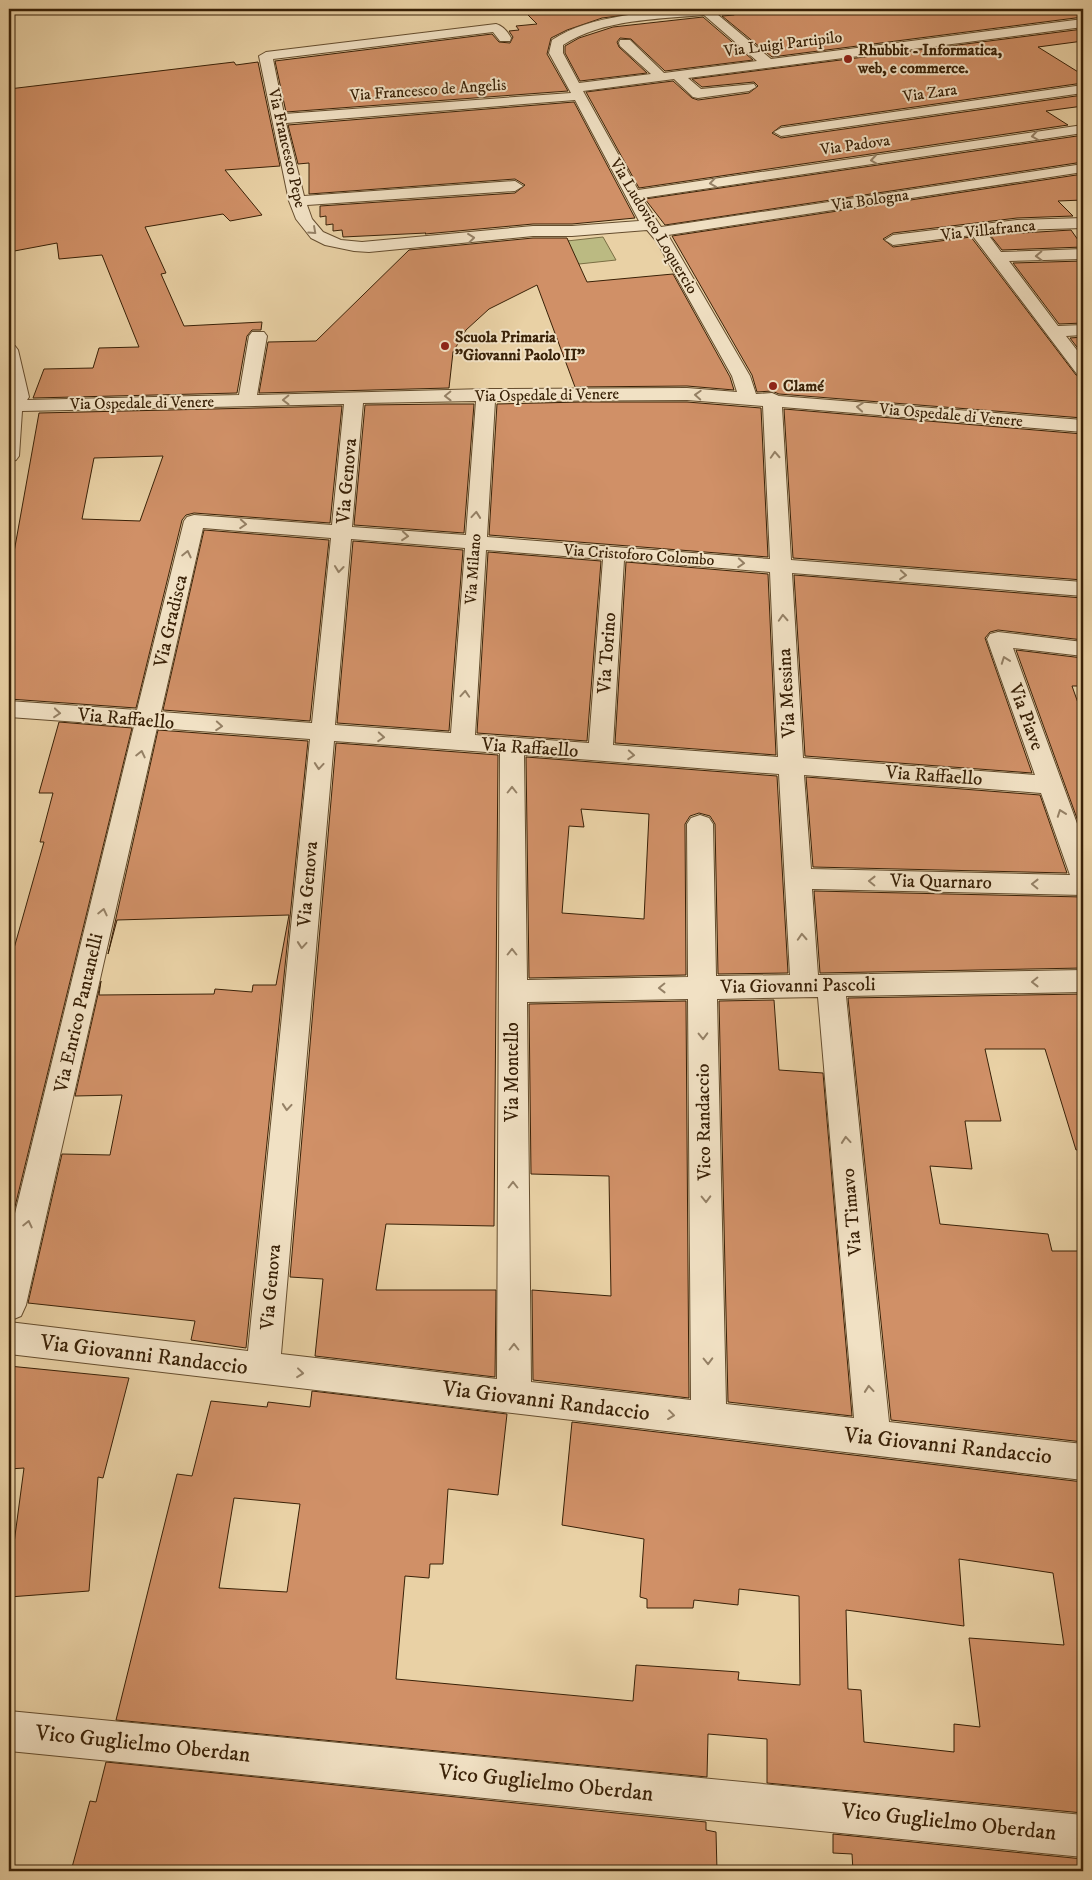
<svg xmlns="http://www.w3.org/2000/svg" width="1092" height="1880" font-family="'IM FELL DW Pica',serif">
<rect width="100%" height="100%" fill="#e9d1a5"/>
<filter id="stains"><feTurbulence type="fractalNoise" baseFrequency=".004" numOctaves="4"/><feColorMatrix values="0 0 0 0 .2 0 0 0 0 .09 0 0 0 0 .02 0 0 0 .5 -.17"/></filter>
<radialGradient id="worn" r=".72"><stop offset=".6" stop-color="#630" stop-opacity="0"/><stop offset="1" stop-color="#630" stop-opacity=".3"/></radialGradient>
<!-- green -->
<polygon fill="#bbba82" stroke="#7a6e44" points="603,237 616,260 533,269 522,246"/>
<!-- building -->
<g fill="#d09067" stroke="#392107" fill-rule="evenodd">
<polygon points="522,9 674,9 602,18 567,30 551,38 547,54 568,91 286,112 275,61 492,34 499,42 510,43 513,37 509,31 519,30 516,26 537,24"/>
<polygon points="742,9 1083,9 1083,17 772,57 722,16 734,15"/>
<polygon points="703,17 753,60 665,71 631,39 620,38 617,42 619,47 647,73 580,81 565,53 565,46 579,38 613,27"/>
<polygon points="1083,29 1083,41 1038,47 1083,75 1083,83 781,126 772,133 781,138 1083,95 1083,106 1046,111 1068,125 639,188 586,92 673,81 692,98 698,100 749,93 758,86 754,82 702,87 692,79"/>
<polygon points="234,62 236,65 258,62 280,166 225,170 262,215 230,221 223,214 145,227 166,273 161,274 184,326 262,322 261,330 252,330 247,336 237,393 33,398 44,369 93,368 99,348 139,347 102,255 59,259 57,243 9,252 9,89"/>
<polygon points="574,102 635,218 572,224 533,224 425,234 426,233 343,237 342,230 333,231 333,224 326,225 326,216 320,217 320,206 515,193 525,185 515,179 309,194 309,163 298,164 288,125"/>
<polygon points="1077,136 1083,140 1083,162 665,225 645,199"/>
<polygon points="1083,174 1083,200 1058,201 1073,216 1017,218 893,233 883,239 893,247 971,237 1076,375 1083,377 1083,381 1080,381 1083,386 1083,418 779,394 772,391 757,392 752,375 672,236"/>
<polygon points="1071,230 1083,247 1002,250 990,235"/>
<polygon points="533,238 567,238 587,282 673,274 730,377 734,390 687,386 575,387 537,285 489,309 466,330 453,352 449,388 259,393 268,342 316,341 409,250"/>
<polygon points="1083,261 1083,323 1059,324 1013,263"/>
<polygon points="1083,337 1083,355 1070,338"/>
<polygon points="581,402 687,402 761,408 768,557 489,535 497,404"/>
<polygon points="447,404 474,404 464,533 354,525 365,405"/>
<path d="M342 406 330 523 194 513 186 515 182 520 136 708 9 699V580L39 413ZM163 456 140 521 82 519 94 458Z"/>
<polygon points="784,409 1083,434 1083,580 793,558"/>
<polygon points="204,530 329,540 310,721 163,710"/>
<polygon points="353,541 463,550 449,731 337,723"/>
<polygon points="488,552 601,561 587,741 477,733"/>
<polygon points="626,562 768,574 776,755 615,743"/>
<polygon points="794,575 1083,598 1083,640 998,630 990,632 985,638 1032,773 805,756"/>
<polygon points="1016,650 1083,658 1083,686 1072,686 1083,717 1083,835"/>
<polygon points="59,722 132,728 9,1231 9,966 44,842 40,842 53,793 39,793"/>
<polygon points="158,730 308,741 246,1348 191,1340 195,1321 28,1303 62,1154 110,1155 122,1095 75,1096 101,981 99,995 214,994 215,989 252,992 253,985 276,985 289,915 117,920 108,954"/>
<polygon points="336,743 498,755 494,1226 386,1224 376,1290 496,1290 495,1377 315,1356 323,1279 290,1277"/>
<path d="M526 757 777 776 788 973 718 974 715 824 710 816 699 813 690 816 685 824 686 975 529 978ZM581 809 649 814 644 919 562 913 569 826 584 827Z"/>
<polygon points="806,777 1040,795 1067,873 813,867"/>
<polygon points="814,891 1083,897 1083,968 820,973"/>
<polygon points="1083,994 1083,1149 1076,1150 1045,1049 985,1049 1001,1121 965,1121 972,1169 930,1166 940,1224 1048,1234 1052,1251 1083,1251 1083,1442 891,1420 848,998"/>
<polygon points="774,1000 779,1070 823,1073 852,1416 728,1402 719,1001"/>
<polygon points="686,1001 689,1398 533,1380 532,1290 611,1296 609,1176 531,1174 529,1004"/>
<polygon points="9,1366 129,1378 103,1478 98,1477 89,1591 9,1597 9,1581 24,1468 9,1469"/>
<path d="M312 1391 507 1414 498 1495 448 1489 443 1564H430L429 1578 405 1576 396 1679 633 1701 636 1665 739 1672 738 1680 800 1685 799 1596 739 1589 738 1605 694 1600 693 1608H647V1599L640 1597 644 1539 562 1525 572 1422 1083 1482V1813L767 1783V1739L708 1734 707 1777 116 1720 177 1474 192 1476 211 1401 267 1407 268 1402 310 1407ZM234 1498 300 1504 287 1592 219 1588ZM959 1559 1053 1573 1064 1645 969 1638 980 1727 954 1724V1752L864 1742 861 1690 848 1689 846 1610 964 1626Z"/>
<polygon points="106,1762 706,1822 706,1830 716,1832 717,1871 71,1871 90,1801 96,1802"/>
<polygon points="833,1834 1083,1859 1083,1871 853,1871 852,1854 833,1853"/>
</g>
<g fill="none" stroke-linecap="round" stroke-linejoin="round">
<defs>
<g id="minor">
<path d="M694 9H740L734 13 717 14 771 59 1083 19V27L688 78 701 89 754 84 756 87 749 91 698 98 693 97 674 79 583 91 638 190 1083 125V133L642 198 661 227 1083 164V172L668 235 750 376 756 394 772 393 779 396 1083 420V432L782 407 791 560 1083 582V596L792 573 803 758 1035 775 987 639 990 634 998 632 1083 642V656L1013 648 1083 840V895L812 889 818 975 1083 970V992L846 996 889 1422 1083 1444V1480L9 1354V1322L248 1351 310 739 157 728 26 1305 21 1316 9 1321V1238L134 726 9 717V701L137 710 184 521 187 517 194 515 332 525 344 404 22 411 19 456 16 460 9 462V345L15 346 18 350 29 397 27 400 239 395 249 336 252 332H264L267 336 257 395 486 389 687 388 737 392 732 376 657 242 647 230 572 236H533L369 252 354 251 325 245 311 238 296 219 289 201 259 56 266 52 496 24C503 26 508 32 511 38L510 41H500L493 32 273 59 284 114 571 93 549 53 552 40C592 14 648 13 694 9ZM704 15 757 61 664 73 630 40H620L619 43 620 46 651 74 579 83 563 53V45C602 19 659 19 704 15ZM575 100 639 221 572 226H533L362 242 341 240 323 232 312 219 307 205 515 191 523 186 515 181 304 196 286 123ZM687 400 763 406 770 559 487 537 495 401ZM476 401 466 535 352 527 363 403ZM203 528 331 538 312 723 161 712ZM351 539 465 548 451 733 335 725ZM486 550 603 559 589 743 475 735ZM624 560 770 572 778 757 613 745ZM334 741 500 753 497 1379 281 1354ZM524 755 779 774 790 975 716 976 713 824 709 818 700 815 691 818 687 824 688 977 527 980ZM804 775 1041 793 1070 875 811 869ZM818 997 854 1418 726 1404 717 999ZM688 999 691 1400 531 1382 527 1002Z"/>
<polygon points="1083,85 1083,93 781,136 774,132 781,128"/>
<polygon points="1083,218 1083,228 1017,230 987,233 1001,252 1083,249 1083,259 1009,261 1058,326 1083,325 1083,335 1066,336 1083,358 1083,375 1077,374 972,235 893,245 885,240 893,235 1017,220"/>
<polygon points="9,1711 1083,1815 1083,1857 9,1751"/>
</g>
</defs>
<!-- minor casing -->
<use href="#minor" stroke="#654d2e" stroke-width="2"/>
<!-- minor -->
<use href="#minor" fill="#f1e1c4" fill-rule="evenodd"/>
</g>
<!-- one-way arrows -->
<defs><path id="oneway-chevron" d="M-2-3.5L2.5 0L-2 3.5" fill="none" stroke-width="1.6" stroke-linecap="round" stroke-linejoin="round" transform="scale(1.25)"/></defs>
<g stroke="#958166">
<use href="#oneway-chevron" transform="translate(1035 136) rotate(172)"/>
<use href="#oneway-chevron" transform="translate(874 160) rotate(172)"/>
<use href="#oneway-chevron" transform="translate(713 183) rotate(172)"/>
<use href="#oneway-chevron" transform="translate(313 231) rotate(42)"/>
<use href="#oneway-chevron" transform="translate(471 238) rotate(-6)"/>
<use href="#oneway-chevron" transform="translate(1039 256) rotate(178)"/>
<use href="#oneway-chevron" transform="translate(698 395) rotate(-177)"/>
<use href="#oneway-chevron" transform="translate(448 396) rotate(179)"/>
<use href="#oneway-chevron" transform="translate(286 400) rotate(179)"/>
<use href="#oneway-chevron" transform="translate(860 407) rotate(-175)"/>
<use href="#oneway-chevron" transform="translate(775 455) rotate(-93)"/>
<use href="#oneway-chevron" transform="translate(476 515) rotate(-85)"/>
<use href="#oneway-chevron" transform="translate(243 524) rotate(4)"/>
<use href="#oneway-chevron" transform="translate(405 536) rotate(5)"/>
<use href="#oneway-chevron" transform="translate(187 554) rotate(-77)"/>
<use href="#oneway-chevron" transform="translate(741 563) rotate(4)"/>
<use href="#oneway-chevron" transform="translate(339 569) rotate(96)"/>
<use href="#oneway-chevron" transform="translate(903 575) rotate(5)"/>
<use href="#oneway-chevron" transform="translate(783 618) rotate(-93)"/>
<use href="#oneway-chevron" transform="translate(1005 660) rotate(-110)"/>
<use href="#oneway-chevron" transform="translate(465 694) rotate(-86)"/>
<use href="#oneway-chevron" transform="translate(57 713) rotate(5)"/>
<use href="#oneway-chevron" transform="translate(219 726) rotate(4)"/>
<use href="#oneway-chevron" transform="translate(381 737) rotate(4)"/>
<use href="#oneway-chevron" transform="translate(141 754) rotate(-77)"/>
<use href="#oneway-chevron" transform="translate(631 755) rotate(4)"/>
<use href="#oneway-chevron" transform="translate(319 766) rotate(95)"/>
<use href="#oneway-chevron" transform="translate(512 790) rotate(-90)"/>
<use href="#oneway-chevron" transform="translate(1061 813) rotate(-110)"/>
<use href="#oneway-chevron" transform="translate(872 881) rotate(-179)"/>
<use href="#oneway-chevron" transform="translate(1035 884) rotate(-179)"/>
<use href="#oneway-chevron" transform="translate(103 912) rotate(-77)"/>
<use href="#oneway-chevron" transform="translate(802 937) rotate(-93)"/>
<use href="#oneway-chevron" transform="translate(302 945) rotate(95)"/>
<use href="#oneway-chevron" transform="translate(512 952) rotate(-90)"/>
<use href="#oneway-chevron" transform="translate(1035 982) rotate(179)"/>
<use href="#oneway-chevron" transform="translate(662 988) rotate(179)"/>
<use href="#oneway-chevron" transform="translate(703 1036) rotate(89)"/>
<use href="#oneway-chevron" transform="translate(287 1107) rotate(95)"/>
<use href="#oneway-chevron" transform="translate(846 1140) rotate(-95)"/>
<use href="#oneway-chevron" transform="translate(513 1185) rotate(-90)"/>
<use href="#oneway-chevron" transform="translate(706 1199) rotate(89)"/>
<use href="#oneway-chevron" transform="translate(28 1224) rotate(-77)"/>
<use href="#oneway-chevron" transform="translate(514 1347) rotate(-90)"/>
<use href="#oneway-chevron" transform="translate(708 1361) rotate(89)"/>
<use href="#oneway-chevron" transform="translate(300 1373) rotate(6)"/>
<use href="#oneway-chevron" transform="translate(869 1389) rotate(-95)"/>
<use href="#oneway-chevron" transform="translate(671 1415) rotate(7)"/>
</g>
<!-- markers -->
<g fill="#8f2418" stroke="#f1e1c4" stroke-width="2">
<circle cx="848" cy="59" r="5"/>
<circle cx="445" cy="346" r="5"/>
<circle cx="773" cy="386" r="5"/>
</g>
<g text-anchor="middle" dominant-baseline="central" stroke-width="4" stroke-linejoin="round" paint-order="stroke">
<!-- far-street labels -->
<g font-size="16" fill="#392107" stroke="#f1e1c4">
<text transform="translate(783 44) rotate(-7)">Via Luigi Partipilo</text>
<text transform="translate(428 90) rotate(-4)">Via Francesco de Angelis</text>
<text transform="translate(930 93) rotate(-8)">Via Zara</text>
<text transform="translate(855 145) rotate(-8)">Via Padova</text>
<text transform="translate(287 148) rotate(77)">Via Francesco Pepe</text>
<text transform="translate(870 200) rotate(-8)">Via Bologna</text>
<text transform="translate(654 226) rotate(59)">Via Ludovico Loquercio</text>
<text transform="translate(988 230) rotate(-6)">Via Villafranca</text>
<text transform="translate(547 395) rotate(-1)">Via Ospedale di Venere</text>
<text transform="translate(142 403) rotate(-1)">Via Ospedale di Venere</text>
<text transform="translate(951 415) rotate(5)">Via Ospedale di Venere</text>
<text transform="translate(639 555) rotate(4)">Via Cristoforo Colombo</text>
<text transform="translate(473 569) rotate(-86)">Via Milano</text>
</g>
<!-- far-poi labels -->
<g font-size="16" font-weight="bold" fill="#392107" stroke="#f1e1c4" text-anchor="start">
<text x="858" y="50">Rhubbit - Informatica,<tspan x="858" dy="18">web, e commerce.</tspan></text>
<text x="455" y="337">Scuola Primaria<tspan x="455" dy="18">"Giovanni Paolo II"</tspan></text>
<text x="783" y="386">Clamé</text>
</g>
<!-- street labels -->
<g font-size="19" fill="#392107" stroke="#f1e1c4">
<text transform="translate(347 481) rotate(-85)">Via Genova</text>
<text transform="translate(171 621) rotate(-77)">Via Gradisca</text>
<text transform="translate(607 653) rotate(-86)">Via Torino</text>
<text transform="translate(787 693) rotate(-93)">Via Messina</text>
<text transform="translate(1026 717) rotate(70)">Via Piave</text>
<text transform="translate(126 719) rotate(5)">Via Raffaello</text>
<text transform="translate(530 748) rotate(4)">Via Raffaello</text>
<text transform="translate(934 776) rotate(4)">Via Raffaello</text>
<text transform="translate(941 882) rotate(1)">Via Quarnaro</text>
<text transform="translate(308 884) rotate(-85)">Via Genova</text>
<text transform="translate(798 986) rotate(-1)">Via Giovanni Pascoli</text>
<text transform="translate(79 1013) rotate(-77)">Via Enrico Pantanelli</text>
<text transform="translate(512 1072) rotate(-90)">Via Montello</text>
<text transform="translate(704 1122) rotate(-91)">Vico Randaccio</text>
<text transform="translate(852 1212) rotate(-95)">Via Timavo</text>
<text transform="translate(271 1287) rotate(-85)">Via Genova</text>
</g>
<!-- near-street labels -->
<g font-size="22" fill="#392107" stroke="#f1e1c4">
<text transform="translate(144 1355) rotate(7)">Via Giovanni Randaccio</text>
<text transform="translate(546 1401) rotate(7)">Via Giovanni Randaccio</text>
<text transform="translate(948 1446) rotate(6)">Via Giovanni Randaccio</text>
<text transform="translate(143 1744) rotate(6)">Vico Guglielmo Oberdan</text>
<text transform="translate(546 1783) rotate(6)">Vico Guglielmo Oberdan</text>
<text transform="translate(949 1822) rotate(6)">Vico Guglielmo Oberdan</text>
</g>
</g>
<!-- margin -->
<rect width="1092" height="1880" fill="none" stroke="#e9d1a5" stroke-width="30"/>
<rect x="10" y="10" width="1072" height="1860" fill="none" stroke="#392107" stroke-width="2.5"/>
<rect x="15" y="15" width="1062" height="1850" fill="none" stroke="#392107"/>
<rect width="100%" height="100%" filter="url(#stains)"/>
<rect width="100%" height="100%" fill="url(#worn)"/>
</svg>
